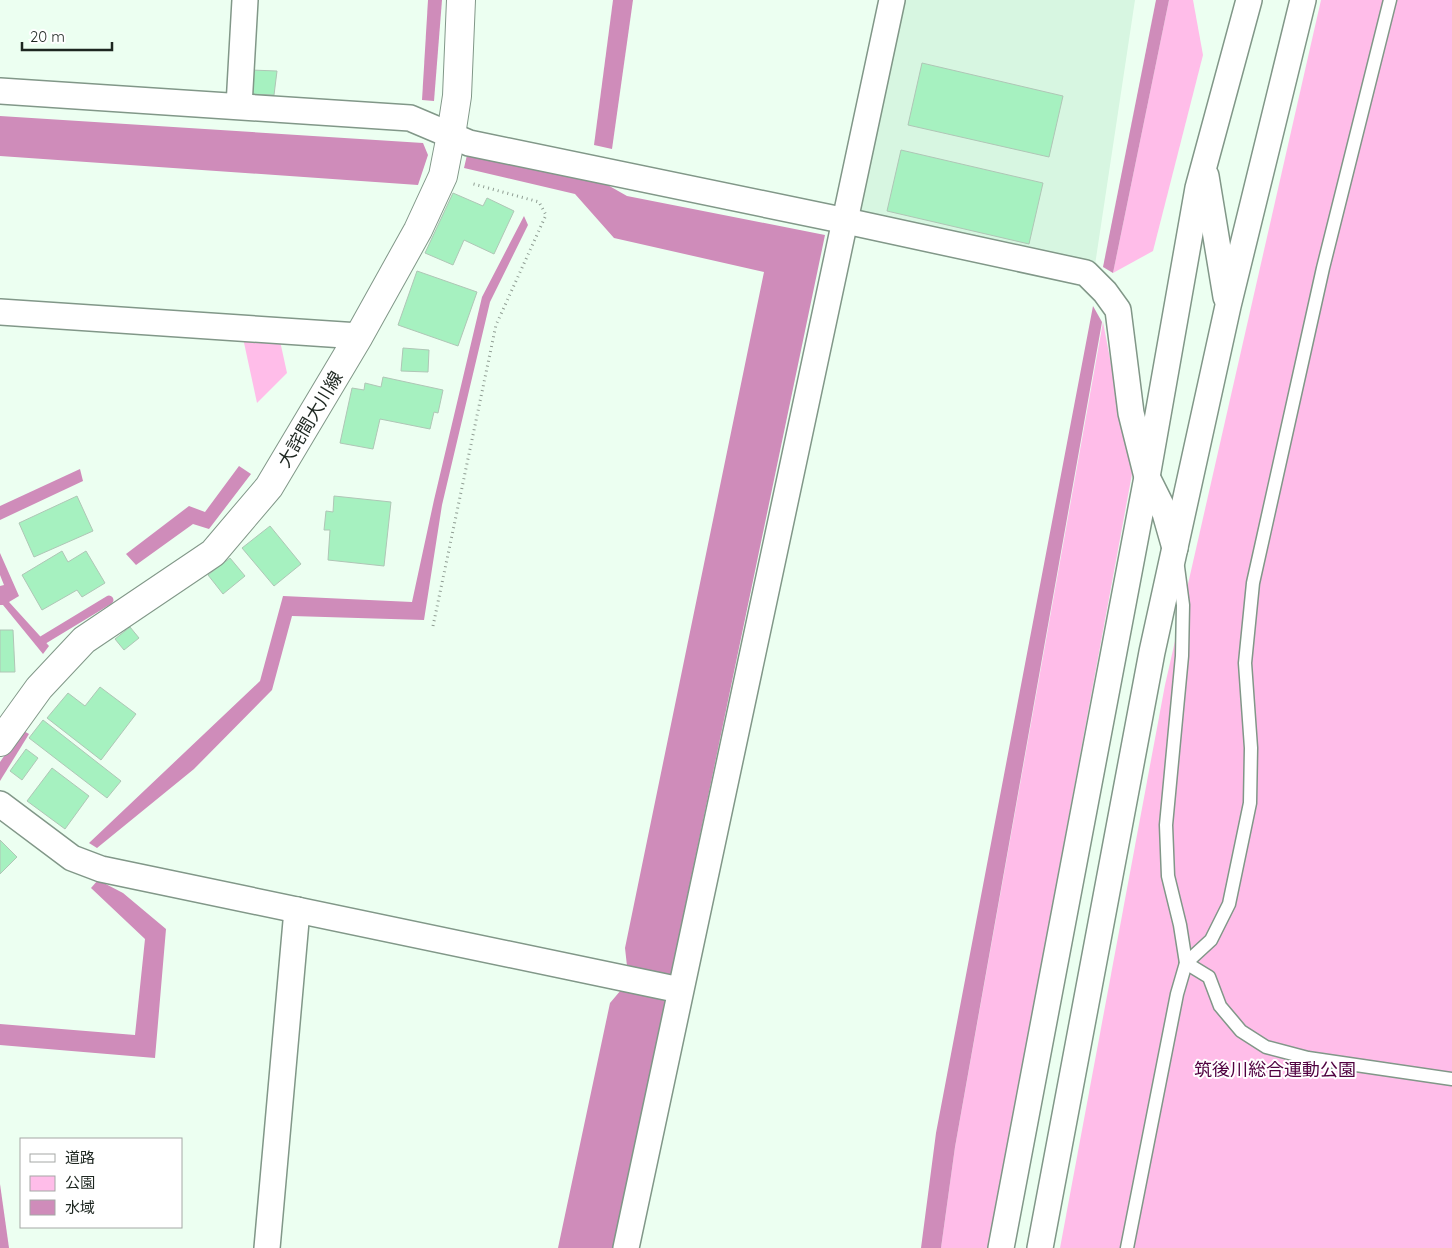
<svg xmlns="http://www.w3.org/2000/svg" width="1452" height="1248" font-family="Quicksand,'Noto Sans JP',sans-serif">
<rect width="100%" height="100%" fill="#ecfff1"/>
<!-- built -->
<polygon fill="#d7f6e1" points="901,0 1135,0 1095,265 856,214"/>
<!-- green -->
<g fill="#ffbde9">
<polygon points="1169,0 1193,0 1203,55 1153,251 1113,273"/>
<polygon points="1321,0 1452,0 1452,1248 1060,1248 1165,685"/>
<polygon points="1103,322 1132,474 989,1248 941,1248 955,1147"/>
<polygon points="243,338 280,341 287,373 257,403"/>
</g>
<!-- water -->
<g fill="#cf8cba">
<polygon points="428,0 442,0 434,101 422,100"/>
<polygon points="613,0 633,0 612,149 594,145"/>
<polygon points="1156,0 1169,0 1113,273 1103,267"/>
<polygon points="0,116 423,143 428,155 418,185 0,156"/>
<polygon points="467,155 597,179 627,196 825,235 614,1248 558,1248 610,1003 621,990 627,966 625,948 764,272 614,238 575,194 464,168"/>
<polygon points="524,216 528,225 490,302 442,505 424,620 292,616 272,690 194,769 97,848 89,843 260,681 283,596 412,602 434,500 482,297"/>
<polygon points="1093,306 1102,322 955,1147 941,1248 921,1248 936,1133"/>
<polygon points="239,466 251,474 209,529 193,524 136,565 126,554 189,506 205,512"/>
<polygon points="80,469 83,481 0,520 0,506"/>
<polygon points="0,553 19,596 9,602 49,646 43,654 3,605 0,605 0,586 4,585 0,575"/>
<polygon points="22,730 29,734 0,781 0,762"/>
<polygon points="98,880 123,893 166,929 155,1058 0,1045 0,1024 135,1035 145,939 91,888"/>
<polygon points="0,1184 9,1248 0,1248"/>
</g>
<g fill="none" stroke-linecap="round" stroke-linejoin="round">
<!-- stream -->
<polyline stroke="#cf8cba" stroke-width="9" points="43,640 109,600"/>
</g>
<!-- building -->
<g fill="#a6f1c0" stroke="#afc6b6">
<polygon points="922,63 1063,96 1049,157 908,125"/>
<polygon points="251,70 277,71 274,95 249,94"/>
<polygon points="901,150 1043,183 1029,244 887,211"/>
<polygon points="453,193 483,206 487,198 514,211 494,254 464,240 453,265 425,253"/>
<polygon points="417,271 477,292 458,346 398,325"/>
<polygon points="403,348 429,350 428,372 401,371"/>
<polygon points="383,377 443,390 438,413 434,412 430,429 380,419 373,449 340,443 352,388 364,390 365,383 381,387"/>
<polygon points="77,496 93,531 34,557 19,523"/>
<polygon points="334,496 391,502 384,566 328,560 330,530 324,530 326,511 333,512"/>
<polygon points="270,526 301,564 274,586 242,548"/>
<polygon points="62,551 68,562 86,551 105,583 82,597 77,590 42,610 22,575"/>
<polygon points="230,558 245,576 223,594 208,575"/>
<polygon points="130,627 139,638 124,650 115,639"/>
<polygon points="0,630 13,630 15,672 0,672"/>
<polygon points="100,687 136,714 101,760 47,718 68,693 85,706"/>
<polygon points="43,720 121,781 107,798 29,738"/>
<polygon points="26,749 38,758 22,780 10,771"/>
<polygon points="52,768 89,796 65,829 27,801"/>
<polygon points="0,840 17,857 0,874"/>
</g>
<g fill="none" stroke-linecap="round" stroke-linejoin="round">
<defs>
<g id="lane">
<polyline points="1186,963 1211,940 1229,904 1250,803 1251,748 1245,663 1253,583 1323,268 1390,0"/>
<polyline points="1186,963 1209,977 1220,1006 1241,1031 1266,1047 1308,1058 1452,1079"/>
<polyline points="1127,1248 1177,994 1186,963 1180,925 1168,876 1166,825 1182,656 1183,605 1178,567"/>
</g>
<g id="street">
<polyline points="0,91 410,118 469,143 846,221 1086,273 1105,292 1118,310 1131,413 1147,477 1165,513 1175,548"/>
<polyline points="239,106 245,0"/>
<polyline points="1206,176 1226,297"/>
<polyline points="0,312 359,336"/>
<polyline points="0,804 72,858 101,869 680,990"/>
<polyline points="267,1248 297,910"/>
<polyline points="626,1248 892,0"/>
<polyline points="1001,1248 1147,477 1198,188 1249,0"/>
<polyline points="1040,1248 1152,652 1228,306 1303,0"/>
</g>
<polyline id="secondary" points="0,742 39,688 84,640 213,553 269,487 359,336 418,230 443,176 451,135 457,96 461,0"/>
</defs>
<!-- lane casing -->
<use href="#lane" stroke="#819788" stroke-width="15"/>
<!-- street casing -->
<use href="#street" stroke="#819788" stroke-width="28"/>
<!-- secondary casing -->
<use href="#secondary" stroke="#819788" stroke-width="30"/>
<!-- path -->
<polyline stroke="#8f9d93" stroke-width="3" stroke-dasharray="1 4" stroke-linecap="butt" points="433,626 496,325 546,215 539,202 470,183"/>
<!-- lane -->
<use href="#lane" stroke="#fff" stroke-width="12"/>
<!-- street -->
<use href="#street" stroke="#fff" stroke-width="25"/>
<!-- secondary -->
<use href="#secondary" stroke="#fff" stroke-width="28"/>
</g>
<g text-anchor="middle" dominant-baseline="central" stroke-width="4" stroke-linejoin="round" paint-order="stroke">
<!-- street labels -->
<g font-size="18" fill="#1d2620" stroke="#fff">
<text transform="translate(310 419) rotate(-59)">大詫間大川線</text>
</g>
<!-- park labels -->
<g font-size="18" fill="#500040" stroke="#fff">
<text x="1275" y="1069">筑後川総合運動公園</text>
</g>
</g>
<!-- legend -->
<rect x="20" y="1138" width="162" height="90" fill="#ffffff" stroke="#a5a8a6"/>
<rect x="30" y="1154" width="25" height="8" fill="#ffffff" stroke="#a5a8a6"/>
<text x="65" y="1163" font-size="15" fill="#1d2620">道路</text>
<rect x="30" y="1176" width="25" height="15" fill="#ffbde9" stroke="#a5a8a6"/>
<text x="65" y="1188" font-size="15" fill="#1d2620">公園</text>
<rect x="30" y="1200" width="25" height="15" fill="#cf8cba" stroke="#a5a8a6"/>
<text x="65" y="1213" font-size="15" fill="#1d2620">水域</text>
<!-- scale -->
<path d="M22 42v8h90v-8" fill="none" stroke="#1d2620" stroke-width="2.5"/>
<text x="30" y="42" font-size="15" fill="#1d2620" stroke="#ffffff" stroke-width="4" paint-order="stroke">20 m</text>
</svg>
